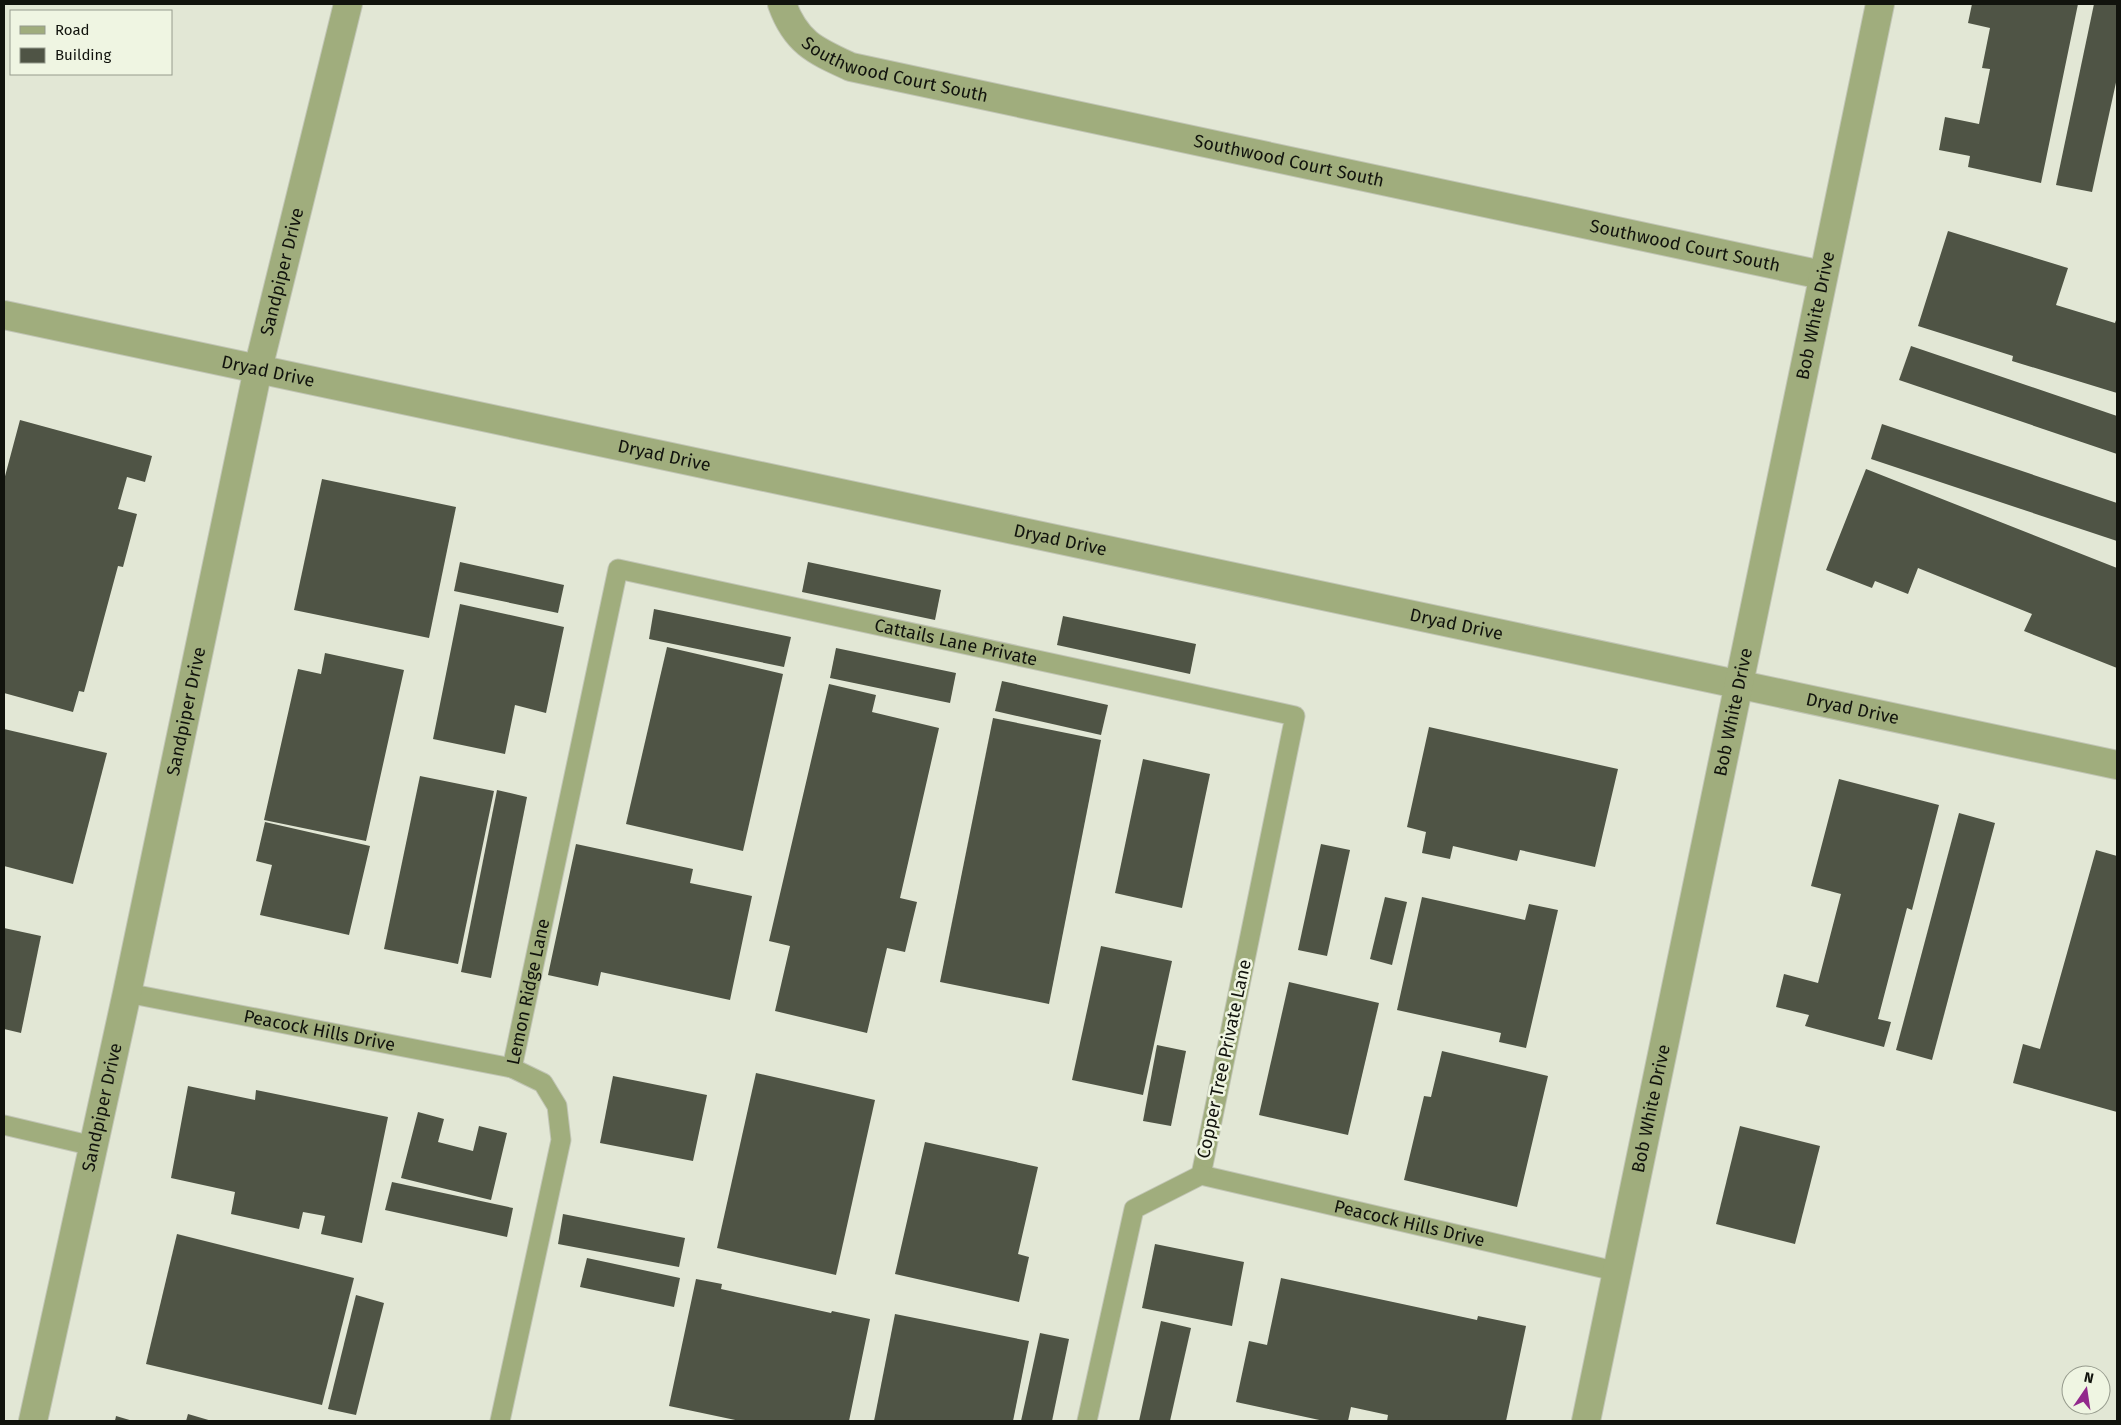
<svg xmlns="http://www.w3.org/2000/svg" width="2121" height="1425" font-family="'Fira Sans',sans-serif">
<rect width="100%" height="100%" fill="#e2e7d5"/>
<!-- building -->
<g fill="#4f5445">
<polygon points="1972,4 2078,4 2041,183 1968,167 1970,156 1939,150 1945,117 1979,124 1990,69 1982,68 1990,28 1968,23"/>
<polygon points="2094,4 2117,4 2117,78 2092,192 2056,185"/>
<polygon points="1948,231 2068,268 2056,305 2115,323 2117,317 2117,393 2012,361 2013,356 1918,326"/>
<polygon points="1911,346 2117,416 2117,454 1899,380"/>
<polygon points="20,420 152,456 145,482 127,477 118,509 137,514 123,567 118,566 84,692 79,691 73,712 4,693 4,480"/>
<polygon points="1882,424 2117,503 2117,541 1871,459"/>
<polygon points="1866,469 2117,568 2117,668 2024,631 2032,614 1918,568 1908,594 1875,581 1872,588 1826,570"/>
<polygon points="322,479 456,507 429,638 294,610"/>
<polygon points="460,562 564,585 558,613 454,591"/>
<polygon points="808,562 941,590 935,620 802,592"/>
<polygon points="460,604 564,627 546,713 515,705 505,754 433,739"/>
<polygon points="654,609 791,637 784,667 649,639"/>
<polygon points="1063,616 1196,644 1190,674 1057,645"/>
<polygon points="667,647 783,674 743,851 626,824"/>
<polygon points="836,648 956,673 950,703 830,678"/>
<polygon points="325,653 404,670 366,841 264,820 298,669 321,674"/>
<polygon points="1002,681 1108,705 1101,735 995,711"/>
<polygon points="829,684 876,695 872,712 939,728 900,898 917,902 905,952 887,948 867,1033 775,1011 790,946 769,941"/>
<polygon points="993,718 1101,740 1049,1004 940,982"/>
<polygon points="1429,727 1618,769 1595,867 1520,850 1517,861 1453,846 1450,859 1422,853 1426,832 1407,827"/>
<polygon points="4,729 107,753 73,884 4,866"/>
<polygon points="1143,759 1210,774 1182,908 1115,893"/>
<polygon points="420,776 494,791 458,964 384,949"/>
<polygon points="1839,779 1939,805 1912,910 1907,908 1878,1019 1891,1022 1884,1047 1805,1026 1809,1015 1776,1007 1784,974 1818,983 1841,894 1811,886"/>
<polygon points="497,790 527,797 491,978 461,972"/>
<polygon points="1959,813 1995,823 1932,1060 1896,1050"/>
<polygon points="265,822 370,846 349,935 260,915 272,865 256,861"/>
<polygon points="576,844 693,869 690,883 752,896 730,1000 601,972 598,986 548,975"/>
<polygon points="1321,844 1350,850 1327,956 1298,950"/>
<polygon points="2096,850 2117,856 2117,1112 2013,1083 2023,1044 2040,1049"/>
<polygon points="1385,897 1407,902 1392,965 1370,959"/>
<polygon points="1422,897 1525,920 1529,904 1558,910 1526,1048 1499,1042 1501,1033 1397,1010"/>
<polygon points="4,928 41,936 21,1033 4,1029"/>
<polygon points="1101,946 1172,961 1143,1095 1072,1080"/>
<polygon points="1289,982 1379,1003 1348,1135 1259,1115"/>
<polygon points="1157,1045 1186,1051 1171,1126 1143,1121"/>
<polygon points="1442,1051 1548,1076 1517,1207 1404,1180 1424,1096 1431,1097"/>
<polygon points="756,1073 875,1100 836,1275 717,1248"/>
<polygon points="613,1076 707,1095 693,1161 600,1143"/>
<polygon points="188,1086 255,1100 256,1090 388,1117 362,1243 321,1234 325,1216 303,1212 299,1229 231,1214 235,1192 171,1178"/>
<polygon points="418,1112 444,1119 438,1142 473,1151 479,1126 507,1133 491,1200 401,1178"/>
<polygon points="1740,1126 1820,1146 1795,1244 1716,1224"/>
<polygon points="925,1142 1038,1167 1018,1254 1029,1257 1019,1302 895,1274"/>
<polygon points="392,1182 513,1208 507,1237 385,1210"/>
<polygon points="563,1214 685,1238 679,1267 558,1244"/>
<polygon points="177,1234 354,1278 322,1405 146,1364"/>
<polygon points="1155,1244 1244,1262 1232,1326 1142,1308"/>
<polygon points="587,1258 680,1278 674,1307 580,1287"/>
<polygon points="1281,1278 1477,1320 1478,1316 1526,1326 1506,1421 1387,1421 1388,1415 1351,1407 1348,1421 1324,1421 1236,1402 1249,1341 1267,1345"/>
<polygon points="696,1279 722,1284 721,1289 831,1313 832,1311 870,1319 849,1421 740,1421 669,1406"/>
<polygon points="356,1295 384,1303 356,1415 328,1409"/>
<polygon points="895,1314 1029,1341 1013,1421 874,1421"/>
<polygon points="1161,1321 1191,1328 1170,1421 1139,1421"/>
<polygon points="1040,1333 1069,1339 1052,1421 1021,1421"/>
<polygon points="188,1414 212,1421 186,1421"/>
<polygon points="116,1416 133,1421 115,1421"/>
</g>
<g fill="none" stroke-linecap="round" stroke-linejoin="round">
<defs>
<g id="service">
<path id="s1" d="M127 993 512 1068 543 1083 557 1106 561 1140 500 1421"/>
<path id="s2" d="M512 1068 618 569 1295 716 1201 1175"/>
<polyline points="4,1125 93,1146"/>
<path id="s3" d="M1201 1175 1619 1272"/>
<polyline points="1087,1421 1134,1209 1201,1175"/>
</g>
<g id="minor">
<path id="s4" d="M782 4C796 43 816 51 851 67L1822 275"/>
<path id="s5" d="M4 315 2117 765"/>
<path id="s6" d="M33 1421 127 993 258 369 348 4"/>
</g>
<g id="tertiary">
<path id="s7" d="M1586 1421 1880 4"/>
</g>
</defs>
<!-- service casing -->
<use href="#service" stroke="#c1c5b5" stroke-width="21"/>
<!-- minor casing -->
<use href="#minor" stroke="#c1c5b5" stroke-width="30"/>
<!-- tertiary casing -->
<use href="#tertiary" stroke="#c1c5b5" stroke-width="30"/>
<!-- service -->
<use href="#service" stroke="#a0ad7d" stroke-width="19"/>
<!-- minor -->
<use href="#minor" stroke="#a0ad7d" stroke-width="28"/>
<!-- tertiary -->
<use href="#tertiary" stroke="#a0ad7d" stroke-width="28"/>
</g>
<g text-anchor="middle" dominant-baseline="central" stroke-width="5" stroke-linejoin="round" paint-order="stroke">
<!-- street labels -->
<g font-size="18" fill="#11130d" stroke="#eff5e2">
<text stroke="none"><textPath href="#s4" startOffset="140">Southwood Court South</textPath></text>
<text stroke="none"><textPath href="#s4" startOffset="545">Southwood Court South</textPath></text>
<text stroke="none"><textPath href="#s4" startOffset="950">Southwood Court South</textPath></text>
<text stroke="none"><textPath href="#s6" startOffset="1176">Sandpiper Drive</textPath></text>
<text stroke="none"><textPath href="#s7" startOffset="1129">Bob White Drive</textPath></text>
<text stroke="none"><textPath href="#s5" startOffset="270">Dryad Drive</textPath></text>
<text stroke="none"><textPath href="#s5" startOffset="675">Dryad Drive</textPath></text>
<text stroke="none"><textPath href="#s5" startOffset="1080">Dryad Drive</textPath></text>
<text stroke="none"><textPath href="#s5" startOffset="1485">Dryad Drive</textPath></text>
<text stroke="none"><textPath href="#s2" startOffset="856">Cattails Lane Private</textPath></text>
<text stroke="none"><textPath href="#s5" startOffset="1890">Dryad Drive</textPath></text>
<text stroke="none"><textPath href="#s6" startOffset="726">Sandpiper Drive</textPath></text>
<text stroke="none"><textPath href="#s7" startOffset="724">Bob White Drive</textPath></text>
<text stroke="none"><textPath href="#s2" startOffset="78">Lemon Ridge Lane</textPath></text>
<text stroke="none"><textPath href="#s1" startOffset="196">Peacock Hills Drive</textPath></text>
<text transform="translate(1224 1059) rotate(-78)">Copper Tree Private Lane</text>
<text stroke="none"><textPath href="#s6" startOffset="321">Sandpiper Drive</textPath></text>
<text stroke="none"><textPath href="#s7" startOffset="319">Bob White Drive</textPath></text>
<text stroke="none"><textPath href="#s3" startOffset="214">Peacock Hills Drive</textPath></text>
</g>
</g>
<!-- border -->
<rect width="2121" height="1425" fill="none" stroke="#11130d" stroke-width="10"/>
<!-- legend -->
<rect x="10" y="10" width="162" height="65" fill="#eff5e2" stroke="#969b8d"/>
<rect x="20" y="26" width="25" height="8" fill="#a0ad7d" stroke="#969b8d"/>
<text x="55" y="35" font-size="15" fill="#11130d">Road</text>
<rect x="20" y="48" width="25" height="15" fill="#4f5445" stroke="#969b8d"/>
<text x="55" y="60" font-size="15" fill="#11130d">Building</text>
<!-- north arrow -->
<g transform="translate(2086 1390) rotate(13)"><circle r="24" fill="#eff5e2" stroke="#969b8d"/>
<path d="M0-4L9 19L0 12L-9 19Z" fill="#92298c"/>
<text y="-8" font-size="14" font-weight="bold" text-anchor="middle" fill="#11130d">N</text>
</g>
</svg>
